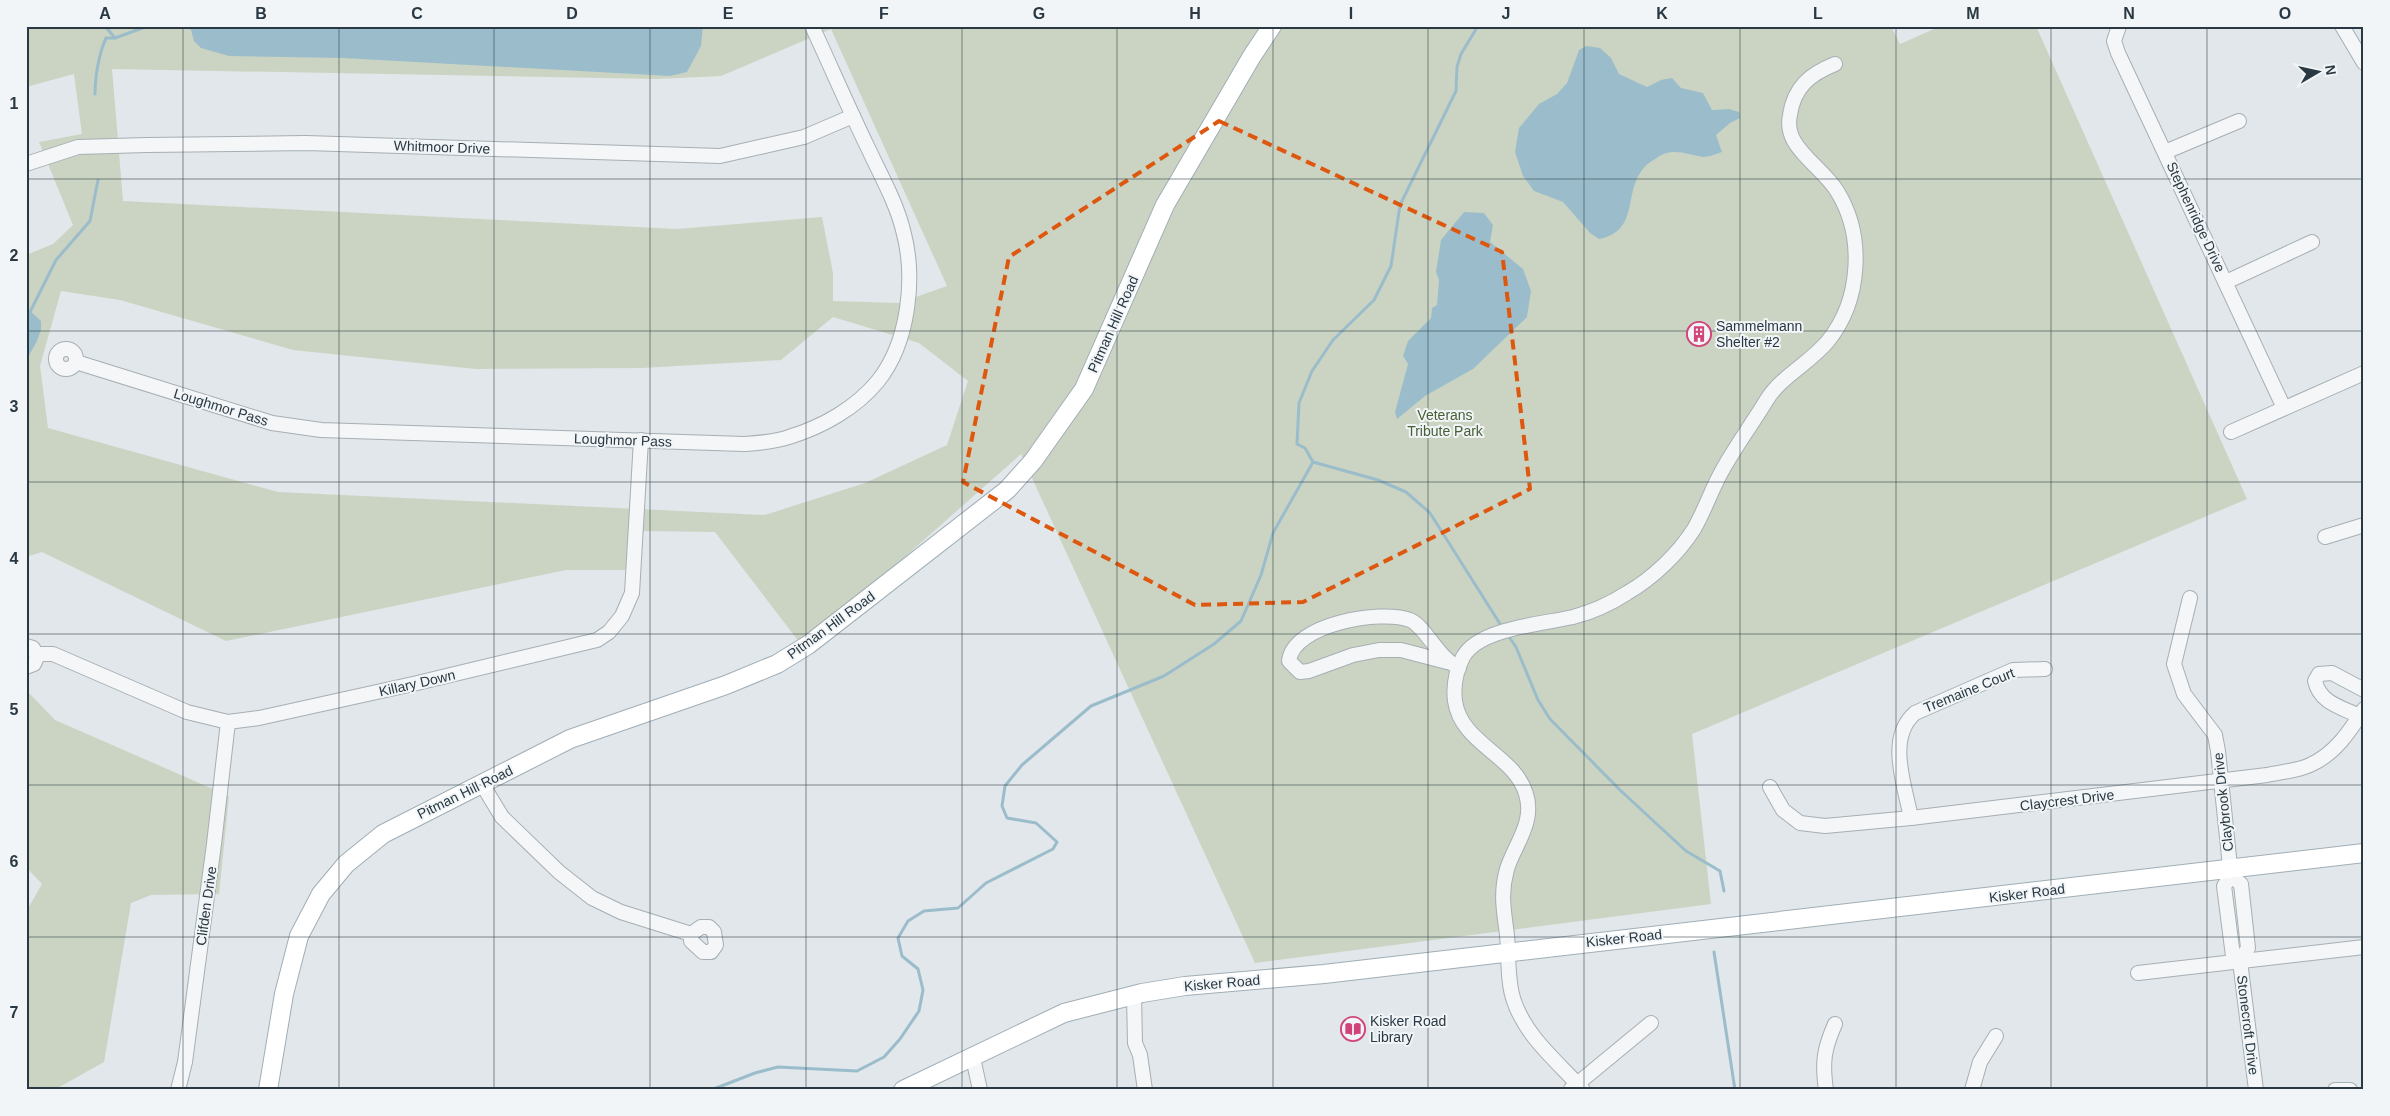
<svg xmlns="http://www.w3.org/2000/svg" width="2390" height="1116" font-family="Helvetica,sans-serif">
<rect width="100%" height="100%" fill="#e1e7ea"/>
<!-- green -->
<g fill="#cbd4c2" fill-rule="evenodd">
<path d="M26 26H1891L1900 44 1941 26H2036L2247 499 1692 734 1711 904 1255 963 1021 454 803 647 715 532 644 531 625 570H566L226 641 42 552 26 557V255L53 244 73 225 39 142 82 134 74 74 26 87ZM831 29 947 286 899 303 833 301V273L822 217 677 229 123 201 112 69 657 79 721 76ZM61 291 120 300 293 350 476 369 642 368 781 360 833 317 919 343 968 381 947 445 865 483 765 515 278 492 48 428 40 366Z"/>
<polygon points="26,690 55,720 229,796 219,894 151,895 131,903 104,1062 54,1090 26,1090 26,912 42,884 26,867"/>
</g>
<!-- water -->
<g fill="#9bbdcb">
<polygon points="190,26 703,26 701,46 687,72 670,76 343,58 229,56 201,48 194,41"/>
<path d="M1586 46 1600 48 1611 58 1619 74 1647 87 1661 80 1672 78 1681 88 1703 93 1712 110 1729 109 1739 112 1740 118 1730 123 1716 135 1722 152C1716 154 1709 157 1703 157 1687 155 1674 147 1658 157 1654 160 1646 164 1643 169 1623 193 1640 231 1599 239L1590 233 1563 202 1534 191 1523 176 1515 152 1519 128 1539 104 1557 94 1567 83 1579 50Z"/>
<polygon points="1464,212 1484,213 1493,225 1490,242 1523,269 1531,291 1527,317 1473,369 1425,396 1397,419 1395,412 1408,364 1403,356 1408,341 1431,318 1432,308 1437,305 1439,280 1436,272 1441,240"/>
<polygon points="26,303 27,308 41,321 41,330 37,341 26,361"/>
</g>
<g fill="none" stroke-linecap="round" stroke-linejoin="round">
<!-- stream -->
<g stroke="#9bbdcb" stroke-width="3">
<polyline points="105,26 115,38"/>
<polyline points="185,26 190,28"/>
<polyline points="1478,26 1461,54 1457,67 1456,91 1400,205 1391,266 1374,300 1333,340 1312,371 1299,403 1297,444 1305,448 1313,462 1378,480 1406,492 1430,513 1502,627"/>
<path d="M95 94C95 77 99 53 106 38H115L148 26"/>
<polyline points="26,320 56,260 90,221 98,180"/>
<polyline points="1507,634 1516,647 1538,700 1550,719 1620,790 1686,851 1720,871 1724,891"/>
<polyline points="1714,952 1735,1090"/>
<polyline points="711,1090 755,1073 778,1067 857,1071 884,1057 900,1039 919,1011 923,990 918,969 902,956 898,938 908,921 924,911 958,908 986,883 1053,849 1057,842 1036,823 1007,818 1002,806 1005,786 1022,765 1091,706 1164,676 1214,644 1241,621 1261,575 1273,533 1313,462"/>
</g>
<defs>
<g id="minor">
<polyline points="2119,26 2114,41 2118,53 2284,408"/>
<polyline points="2342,26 2364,63"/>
<polyline points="2165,152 2239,121"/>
<polyline points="26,164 78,147 147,145 306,143 720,156 804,137 853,116"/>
<polyline points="2226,282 2312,242"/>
<circle cx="66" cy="359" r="10"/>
<path d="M76 362 272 423 321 430 744 444C759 443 775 442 789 437 822 427 856 408 878 381 909 342 916 277 903 230 896 202 881 176 869 150 849 109 831 67 812 26"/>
<polyline points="2231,432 2364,373"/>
<polyline points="2325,537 2364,525"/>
<polyline points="2190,598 2174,664 2184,694 2215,735 2218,751 2231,876 2224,886 2233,956 2240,961 2256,1090"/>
<polyline points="26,646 33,648 37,657 34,664 26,667"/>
<polyline points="37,654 53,654 187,712 228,722 259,718 413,684 597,640 609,632 622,616 632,593 641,440"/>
<path d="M1447 662 1401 650H1379L1353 655 1309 671 1300 672 1289 661C1293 624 1381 609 1410 620 1426 627 1437 657 1459 668"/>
<path d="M2359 716C2341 707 2320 703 2315 681L2319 674 2332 673 2364 690"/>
<polyline points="482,784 502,817 559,872 592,898 621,912 691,934 701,927 709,927 714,932 716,945 711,952 703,952 691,941 691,934"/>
<path d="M1770 787 1783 810 1800 823 1825 826 1911 818 2267 775C2281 772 2297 771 2310 765 2335 754 2350 731 2364 709"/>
<path d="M1911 818C1905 786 1886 738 1915 713L2013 670 2045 669"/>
<polyline points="2231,876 2241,884 2248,948 2240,961"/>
<polyline points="2138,973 2364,947"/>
<polyline points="1134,995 1135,1043 1140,1055 1145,1090"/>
<polyline points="973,1058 980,1090"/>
<polyline points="1571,1089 1651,1023"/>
<polyline points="178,1090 185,1062 214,844 228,722"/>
<path d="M1583 1090C1558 1062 1526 1037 1514 1001 1507 982 1509 956 1507 935 1504 911 1500 894 1507 869 1515 844 1535 822 1526 794 1515 755 1461 744 1455 701 1453 685 1456 671 1463 657 1479 628 1543 624 1573 617 1592 612 1610 604 1627 593 1653 578 1678 554 1694 529 1705 510 1712 488 1723 469 1736 446 1752 424 1766 401 1780 377 1810 363 1828 341 1861 300 1865 236 1837 191 1825 172 1805 160 1794 141 1789 132 1788 124 1790 115 1794 87 1810 74 1835 64"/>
<path d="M1826 1090C1822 1062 1824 1049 1835 1024"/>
<polyline points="1972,1090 1980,1062 1996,1036"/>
<polyline points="2335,1090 2350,1090"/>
</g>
<g id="major">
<polyline points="268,1090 284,994 299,936 321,894 346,864 383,834 570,739 726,685 777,664 808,645 1007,490 1033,461 1084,389 1165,205 1252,56 1272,26"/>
<polyline points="903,1090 1064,1013 1142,993 1185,986 1324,974 2364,853"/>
</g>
</defs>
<!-- minor casing -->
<use href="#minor" stroke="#a6afb4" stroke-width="16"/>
<!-- major casing -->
<use href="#major" stroke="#a0aeb6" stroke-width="20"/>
<!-- minor -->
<use href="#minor" stroke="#f4f6f8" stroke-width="14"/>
<!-- major -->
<use href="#major" stroke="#fff" stroke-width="18"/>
</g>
<!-- marked area -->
<path fill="none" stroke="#de570f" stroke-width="4" stroke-dasharray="10 6" stroke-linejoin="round" d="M1219 121 1502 252 1530 489 1303 602 1195 605 963 482 1009 257Z"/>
<!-- grid -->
<path fill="none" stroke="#293842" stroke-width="1" stroke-opacity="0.55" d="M183 26V1090M339 26V1090M494 26V1090M650 26V1090M806 26V1090M962 26V1090M1117 26V1090M1273 26V1090M1428 26V1090M1584 26V1090M1740 26V1090M1896 26V1090M2051 26V1090M2207 26V1090M26 179H2364M26 331H2364M26 482H2364M26 634H2364M26 785H2364M26 937H2364"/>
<!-- icons -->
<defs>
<symbol id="building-ring" viewBox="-11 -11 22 22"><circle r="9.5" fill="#f1f5f7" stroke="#d24379" stroke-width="1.5"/><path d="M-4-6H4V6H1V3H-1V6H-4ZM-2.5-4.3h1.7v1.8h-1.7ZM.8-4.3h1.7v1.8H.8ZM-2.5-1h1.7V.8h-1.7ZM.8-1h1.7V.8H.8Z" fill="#d24379"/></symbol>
<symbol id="library-ring" viewBox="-11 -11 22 22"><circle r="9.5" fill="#f1f5f7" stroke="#d24379" stroke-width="1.5"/><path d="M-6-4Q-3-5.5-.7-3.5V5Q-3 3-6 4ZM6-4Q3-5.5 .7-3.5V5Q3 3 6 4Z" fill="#d24379"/></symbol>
</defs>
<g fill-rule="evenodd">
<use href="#building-ring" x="1685" y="320" width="28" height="28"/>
<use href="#library-ring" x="1339" y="1015" width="28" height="28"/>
</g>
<g text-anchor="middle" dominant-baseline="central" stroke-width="4" stroke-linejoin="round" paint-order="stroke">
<!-- street labels -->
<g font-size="14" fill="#293842" stroke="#f1f5f7">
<text transform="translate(442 147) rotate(2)">Whitmoor Drive</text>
<text transform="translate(2196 217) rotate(65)">Stephenridge Drive</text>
<text transform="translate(1113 324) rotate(-66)">Pitman Hill Road</text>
<text transform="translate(221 407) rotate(17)">Loughmor Pass</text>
<text transform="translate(623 440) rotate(2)">Loughmor Pass</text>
<text transform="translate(831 625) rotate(-36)">Pitman Hill Road</text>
<text transform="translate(417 683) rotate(-13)">Killary Down</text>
<text transform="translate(1969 690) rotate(-22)">Tremaine Court</text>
<text transform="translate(465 792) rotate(-26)">Pitman Hill Road</text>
<text transform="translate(2067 800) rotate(-7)">Claycrest Drive</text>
<text transform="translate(2223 802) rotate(-96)">Claybrook Drive</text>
<text transform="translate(2027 893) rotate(-7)">Kisker Road</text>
<text transform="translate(206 906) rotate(-82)">Clifden Drive</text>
<text transform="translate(1624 938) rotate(-6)">Kisker Road</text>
<text transform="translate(1222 983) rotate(-5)">Kisker Road</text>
<text transform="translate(2248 1025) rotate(83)">Stonecroft Drive</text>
</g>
<!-- poi labels -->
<g font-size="14" fill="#293842" stroke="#f1f5f7" text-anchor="start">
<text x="1716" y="326">Sammelmann<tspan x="1716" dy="16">Shelter #2</tspan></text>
<text x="1370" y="1021">Kisker Road<tspan x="1370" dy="16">Library</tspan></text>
</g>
<!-- park labels -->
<g font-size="14" fill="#475f36" stroke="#f1f5f7">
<text x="1445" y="415">Veterans<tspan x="1445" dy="16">Tribute Park</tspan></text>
</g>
</g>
<!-- border -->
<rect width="2390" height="1116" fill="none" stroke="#f1f5f7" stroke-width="55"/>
<!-- north arrow -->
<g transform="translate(2318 72) rotate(81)" stroke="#f1f5f7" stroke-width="4" paint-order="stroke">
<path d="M0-4L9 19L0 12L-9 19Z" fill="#293842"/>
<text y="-8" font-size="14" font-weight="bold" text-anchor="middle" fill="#293842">N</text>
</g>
<rect x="28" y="28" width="2334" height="1060" fill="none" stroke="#293842" stroke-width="2"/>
<g font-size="16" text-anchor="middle" font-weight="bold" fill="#293842">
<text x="105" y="19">A</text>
<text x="261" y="19">B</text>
<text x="417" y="19">C</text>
<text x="572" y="19">D</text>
<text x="728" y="19">E</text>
<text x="884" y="19">F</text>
<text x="1039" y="19">G</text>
<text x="1195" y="19">H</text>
<text x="1351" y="19">I</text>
<text x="1506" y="19">J</text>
<text x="1662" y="19">K</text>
<text x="1818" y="19">L</text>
<text x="1973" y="19">M</text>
<text x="2129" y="19">N</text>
<text x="2285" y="19">O</text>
<text x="14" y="109">1</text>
<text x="14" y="261">2</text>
<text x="14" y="412">3</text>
<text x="14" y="564">4</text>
<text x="14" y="715">5</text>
<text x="14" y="867">6</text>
<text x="14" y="1018">7</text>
</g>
</svg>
